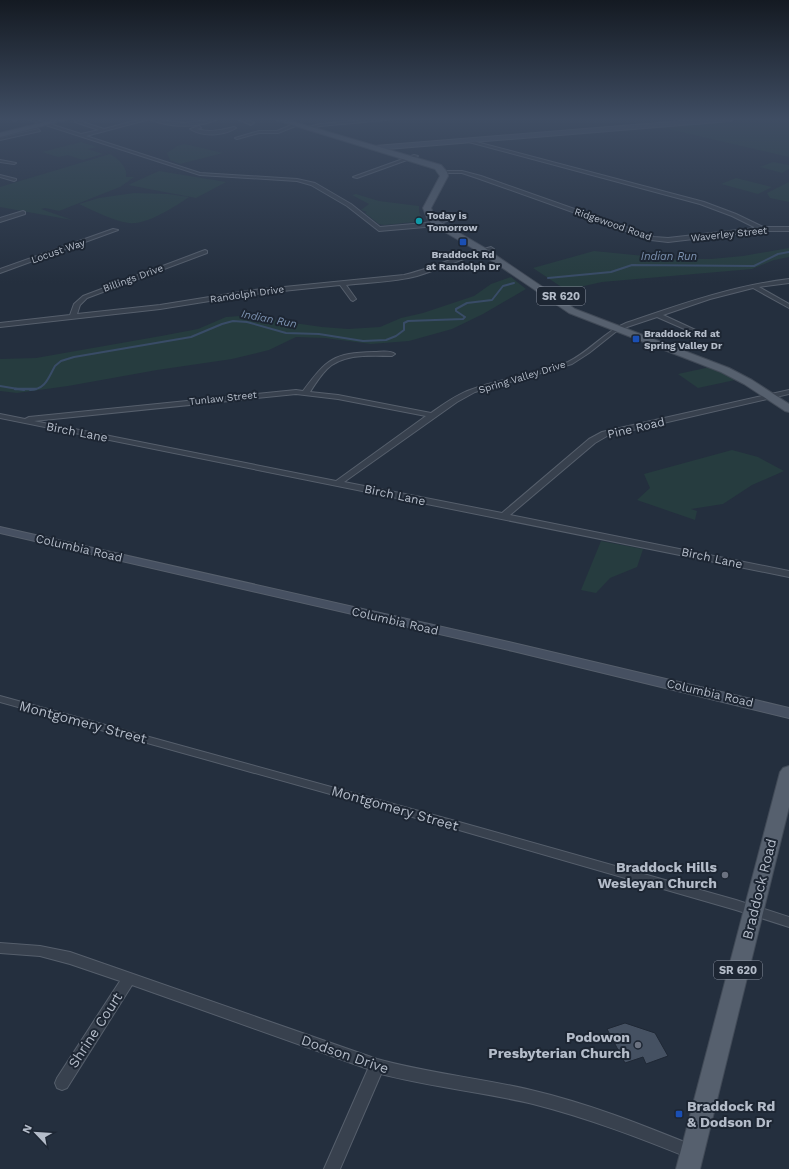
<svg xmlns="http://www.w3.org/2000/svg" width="789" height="1169" font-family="'Work Sans',sans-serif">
<rect width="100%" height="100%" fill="#242f3e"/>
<!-- green -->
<g fill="#263c3f">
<polygon points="752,119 789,119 789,157 660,127"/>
<polygon points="81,142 97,147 88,149 103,154 83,160 68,155 58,157 42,152"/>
<polygon points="185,144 223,153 180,164 170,160 167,153 177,146"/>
<path d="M110 154C118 159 128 167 126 177H134L120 187 59 211 45 208 41 209 72 220 0 207V187Z"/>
<polygon points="773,162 789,165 789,169 782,173 760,167"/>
<polygon points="159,171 226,182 196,198 128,185"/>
<polygon points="736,178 772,187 758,194 721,184"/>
<polygon points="789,182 789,202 770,198 767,193"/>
<path d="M134 193 168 194 189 197C176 206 145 226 129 223 114 221 94 211 79 204L99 198Z"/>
<polygon points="356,194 379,201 419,206 419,212 424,221 384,225 379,224 365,213 367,212 361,210 369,204 352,195"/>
<polygon points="789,248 789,257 774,260 752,269 602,282 566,290 533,268 594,251 675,259 711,259 743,256"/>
<polygon points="511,277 526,289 483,314 452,329 409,341 371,344 325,338 296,337 269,350 232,359 157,370 68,386 17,393 0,391 0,359 36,358 161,336 198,329 226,317 254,315 287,322 322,327 348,329 380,327 401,318 423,313 474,296 491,284"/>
<polygon points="710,367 735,380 698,388 678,374"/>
<polygon points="732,450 758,457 784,471 752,485 723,504 691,509 697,511 695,520 637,500 650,488 644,474"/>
<polygon points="601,541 643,549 637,567 610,578 596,593 581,590"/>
</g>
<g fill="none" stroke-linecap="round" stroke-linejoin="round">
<!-- stream-far1 -->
<g stroke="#394c67" stroke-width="2">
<polyline points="548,278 611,272 632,265 754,266 778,254 789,252"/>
<polyline points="0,386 24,390"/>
<path d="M30 390C46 389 48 378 55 366L61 361 74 357 191 337 222 324 233 321 247 322 286 333 319 334 363 341 386 340 396 336 404 330V323L408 321 463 319 465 317 456 311V309L467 303 492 300 503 286 514 283"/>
</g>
<!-- stream -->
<polyline stroke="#394c67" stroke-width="2.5" points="15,389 36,389"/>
</g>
<!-- building -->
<polygon fill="#455162" stroke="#1f2835" points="625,1023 655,1033 668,1056 646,1064 643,1057 625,1063 607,1029"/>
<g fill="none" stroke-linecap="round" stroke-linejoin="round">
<defs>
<g id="street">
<polygon points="11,119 17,119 17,120 15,121"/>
<polygon points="27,119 34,119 81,134 99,130 75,122 75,120 83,119 80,121 104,129 142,119 150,119 86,136 200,173 297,179 315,183 351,204 380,227 425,223 444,219 447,221 425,227 379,231 347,206 311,185 297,181 200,175"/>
<path d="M150 119 184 123 218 119C199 128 169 128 150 119Z"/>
<polygon points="238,119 245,119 254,123 251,125"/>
<polygon points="376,119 396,119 320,126 307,129 305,128 320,124"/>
<polygon points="294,124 298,125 278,133 259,133 237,139 235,138 259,131 277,131"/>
<path d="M199 126 201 128 197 129C210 133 221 130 234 127L236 128C223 136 203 137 190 129Z"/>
<polygon points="38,129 40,131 0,140 0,138"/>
<polygon points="465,139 704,202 736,214 763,227 789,227 789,231 762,231 668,242 651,240 477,178 462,173 443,173 441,172 443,171 462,171 481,176 654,237 668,238 756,228 732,216 700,204 465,141"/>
<polygon points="414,155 418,156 357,178 353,177"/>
<polygon points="0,160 16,163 14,164 0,162"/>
<polygon points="0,175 16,179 16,180 14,181 0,177"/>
<polygon points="23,211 25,212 25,214 0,222 0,218"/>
<polygon points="113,229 118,230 0,273 0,269"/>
<path d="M491 247 494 249 493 250C467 256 443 268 417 276 394 282 369 282 346 285L356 299 353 301 351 300 340 285 253 294 160 309 0 327V323L70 315 74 304 83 296 205 250 207 251V253L87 298 80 305 77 314 160 305 253 290 404 275C434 268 461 254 491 247Z"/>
<path d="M789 279V283L759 287 789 304V308L753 288 710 299 663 315 702 333V335H698L657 317 618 330 589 353 572 364 475 392 457 402 344 482 502 513 589 439 602 432 789 390V394L607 436 595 443 510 515 789 571V577L0 418V414L25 419 29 417 296 390 303 391C327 359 333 353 374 352 381 352 390 350 395 354L392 356C370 356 344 353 327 369 320 376 315 384 310 392L338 395 431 413C444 404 456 395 470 390 500 378 539 375 568 362 589 352 604 332 626 323 679 305 732 286 789 279ZM296 394 338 399 426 416 336 481 34 421Z"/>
<polygon points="0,696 459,822 736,900 789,917 789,927 736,910 459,830 0,702"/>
<path d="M0 943 40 946 70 952 377 1059C428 1073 480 1078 531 1090 587 1103 640 1124 692 1145L697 1147 699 1152 697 1157 692 1159C640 1138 588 1118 533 1104 483 1092 431 1087 381 1074L340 1169H324L368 1069 132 985 67 1088 62 1090 57 1088 55 1083 57 1078 120 981 70 964 40 956 0 953Z"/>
</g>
<g id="secondary">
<polygon points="707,119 734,119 731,121 375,150 372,148 375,146"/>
<polygon points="0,527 513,643 789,708 789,718 513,651 0,533"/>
</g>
<g id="primary">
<polygon points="57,119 69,119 0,137 0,133"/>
<polygon points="273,119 284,119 441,165 447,172 448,176 431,208 435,217 439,221 485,248 575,309 729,368 752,380 789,404 789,412 785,411 744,384 721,372 569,313 479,252 433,225 427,218 423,208 440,176 435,169"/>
<polygon points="789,766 789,807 700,1169 676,1169 780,772 783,768"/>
</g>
</defs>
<!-- street casing -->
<use href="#street" stroke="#565f6c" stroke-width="2"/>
<!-- secondary casing -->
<use href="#secondary" stroke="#565f6c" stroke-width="2"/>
<!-- primary casing -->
<use href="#primary" stroke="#414a57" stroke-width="2"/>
<!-- street -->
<use href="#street" fill="#38414e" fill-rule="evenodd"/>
<!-- secondary -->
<use href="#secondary" fill="#465061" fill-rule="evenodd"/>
<!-- primary -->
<use href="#primary" fill="#56606e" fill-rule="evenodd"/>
</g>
<!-- sky -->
<linearGradient id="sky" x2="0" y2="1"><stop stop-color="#141a22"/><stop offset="0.42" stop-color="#3f4d63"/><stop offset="1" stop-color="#3f4d63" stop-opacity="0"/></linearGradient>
<rect width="789" height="283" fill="url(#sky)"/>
<!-- markers -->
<circle fill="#0f9aa8" stroke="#1d2633" stroke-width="1.5" cx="419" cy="221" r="4"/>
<g fill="#1a4fb4" stroke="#1d2633" stroke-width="1.5">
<rect x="459" y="238" width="8" height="8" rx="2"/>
<rect x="632" y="335" width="8" height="8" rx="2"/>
<rect x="675" y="1110" width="8" height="8" rx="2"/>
</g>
<g fill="#6b7280" stroke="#1d2633" stroke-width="1.5">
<circle cx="725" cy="875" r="4"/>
<circle cx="638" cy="1045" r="4"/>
</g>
<g text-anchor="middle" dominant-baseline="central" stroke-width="4" stroke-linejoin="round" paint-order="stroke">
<!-- far-poi labels -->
<g font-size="10" font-weight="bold" fill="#b4bcc9" stroke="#1d2633" text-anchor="start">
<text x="427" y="215">Today is<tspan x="427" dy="12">Tomorrow</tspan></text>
<text x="463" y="254" text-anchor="middle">Braddock Rd<tspan x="463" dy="12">at Randolph Dr</tspan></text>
<text x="644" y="333">Braddock Rd at<tspan x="644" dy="12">Spring Valley Dr</tspan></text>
</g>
<!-- far-street labels -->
<g font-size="10" fill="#b4bcc9" stroke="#1d2633">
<text transform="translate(613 224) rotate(19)">Ridgewood Road</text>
<text transform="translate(729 234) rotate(-6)">Waverley Street</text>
<text transform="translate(58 251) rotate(-19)">Locust Way</text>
<text transform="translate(133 278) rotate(-20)">Billings Drive</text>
<text transform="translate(247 294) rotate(-8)">Randolph Drive</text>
<text transform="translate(522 377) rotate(-17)">Spring Valley Drive</text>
<text transform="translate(223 398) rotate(-6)">Tunlaw Street</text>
</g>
<!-- far-water labels -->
<g font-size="11" font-style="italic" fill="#7c92b1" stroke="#1d2633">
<text x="669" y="256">Indian Run</text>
<text transform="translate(269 319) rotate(11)">Indian Run</text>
</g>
<!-- shield labels -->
<g fill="#1d2633" stroke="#878f9c" stroke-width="1">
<rect x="537" y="287" width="48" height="18" rx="3"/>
<rect x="714" y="961" width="48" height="18" rx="3"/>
</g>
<g font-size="11" font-weight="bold" fill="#b4bcc9">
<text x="561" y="296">SR 620</text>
<text x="738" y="970">SR 620</text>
</g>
<!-- street labels -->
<g font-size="12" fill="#b4bcc9" stroke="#1d2633">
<text transform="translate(636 428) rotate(-13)">Pine Road</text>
<text transform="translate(77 432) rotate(11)">Birch Lane</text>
<text transform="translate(395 495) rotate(12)">Birch Lane</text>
<text transform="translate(79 548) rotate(13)">Columbia Road</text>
<text transform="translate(712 558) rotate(12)">Birch Lane</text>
<text transform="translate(395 621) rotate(13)">Columbia Road</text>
<text transform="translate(710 693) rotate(13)">Columbia Road</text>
</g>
<!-- near-street labels -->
<g font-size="14" fill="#b4bcc9" stroke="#1d2633">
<text transform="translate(83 722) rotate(15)">Montgomery Street</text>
<text transform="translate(395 808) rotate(16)">Montgomery Street</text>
<text transform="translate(759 889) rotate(-76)">Braddock Road</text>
<text transform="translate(95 1030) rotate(-57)">Shrine Court</text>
<text transform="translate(345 1054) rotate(19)">Dodson Drive</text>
</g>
<!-- near-poi labels -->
<g font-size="14" font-weight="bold" fill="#b4bcc9" stroke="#1d2633" text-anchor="end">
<text x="717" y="867">Braddock Hills<tspan x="717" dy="16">Wesleyan Church</tspan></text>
<text x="630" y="1037">Podowon<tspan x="630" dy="16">Presbyterian Church</tspan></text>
<text x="687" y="1106" text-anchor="start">Braddock Rd<tspan x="687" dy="16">&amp; Dodson Dr</tspan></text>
</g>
</g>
<!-- north arrow -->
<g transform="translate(36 1133) rotate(295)" stroke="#1d2633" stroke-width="3" paint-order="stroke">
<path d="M0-3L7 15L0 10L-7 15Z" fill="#b4bcc9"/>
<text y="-6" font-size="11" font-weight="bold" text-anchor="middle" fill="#b4bcc9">N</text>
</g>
</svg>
